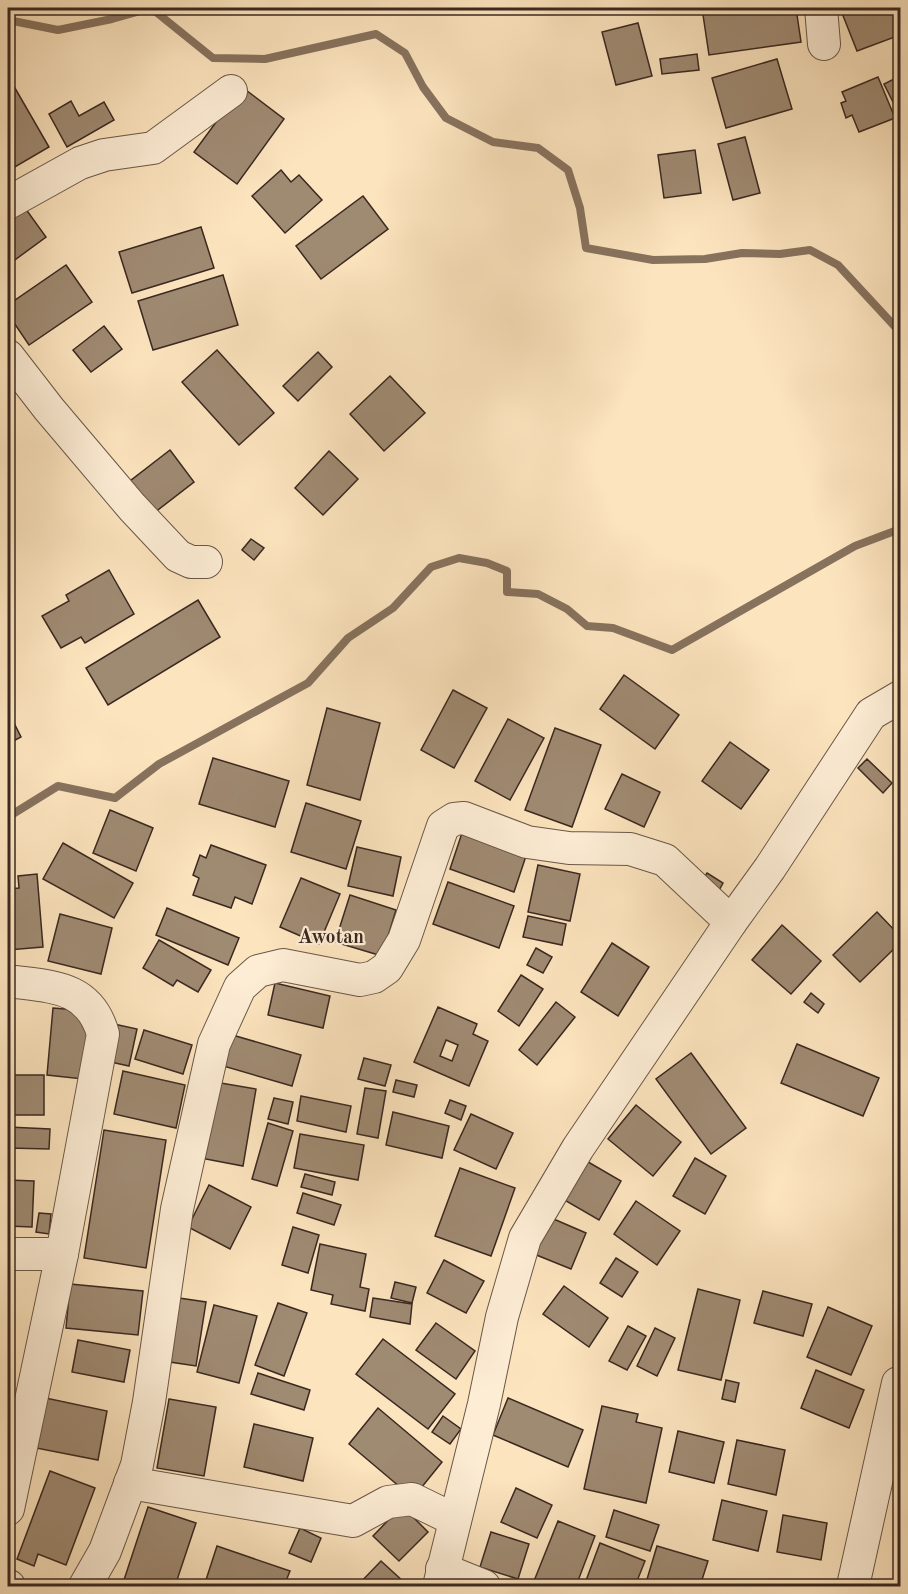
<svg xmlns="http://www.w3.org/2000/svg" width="908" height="1594" font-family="'Old Standard TT',serif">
<rect width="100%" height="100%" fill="#fce4be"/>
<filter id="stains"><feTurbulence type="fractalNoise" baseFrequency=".00333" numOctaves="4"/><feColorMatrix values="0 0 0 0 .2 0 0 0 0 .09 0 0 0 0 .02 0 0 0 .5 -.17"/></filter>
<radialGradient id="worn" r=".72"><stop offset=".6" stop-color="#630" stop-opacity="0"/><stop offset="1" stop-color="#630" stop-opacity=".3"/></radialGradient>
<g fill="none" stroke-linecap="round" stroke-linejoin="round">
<!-- stream -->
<g stroke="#87725e" stroke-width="8">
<polyline points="8,20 58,30 112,19 151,8 213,58 265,59 376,34 405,53 423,87 446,118 493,142 538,148 568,170 580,208 586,248 653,260 705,259 742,253 780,254 810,250 838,265 900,332"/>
<polyline points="8,817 58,786 115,798 159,764 308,683 348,638 393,608 431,567 459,558 487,563 507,571 507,592 538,594 567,609 587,626 613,628 672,650 855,546 900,529"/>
</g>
</g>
<!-- building -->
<g fill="#9f8a72" stroke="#3a2820" stroke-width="1.5" fill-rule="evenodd">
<polygon points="702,8 796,8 801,42 709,55"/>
<polygon points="840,8 900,8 900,35 857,51"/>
<polygon points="638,23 652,76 616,85 602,32"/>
<polygon points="697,54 699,70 662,74 660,59"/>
<polygon points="777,59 792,109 726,128 712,78"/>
<polygon points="8,76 49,147 8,171"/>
<polygon points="900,76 900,116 884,84"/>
<polygon points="878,77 895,118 859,132 852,115 846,118 841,103 846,101 842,92"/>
<polygon points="242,87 284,119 237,184 194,152"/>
<polygon points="71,101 79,116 104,102 114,120 67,147 49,114"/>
<polygon points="745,137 760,193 733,200 718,144"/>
<polygon points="695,150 701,193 664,198 658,155"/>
<polygon points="281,170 291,182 299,175 322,200 285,233 252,196"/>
<polygon points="363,196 388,229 321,279 296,246"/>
<polygon points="20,201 46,237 8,265 8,211"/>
<polygon points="201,227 214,268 132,293 119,252"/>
<polygon points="66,265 92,302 29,345 8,314 8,305"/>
<polygon points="223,275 238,325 153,350 138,301"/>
<polygon points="104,326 122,349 91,372 73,350"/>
<polygon points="217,350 274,413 239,445 182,382"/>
<polygon points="318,352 332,367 298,401 283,386"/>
<polygon points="390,376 425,413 384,451 350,414"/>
<polygon points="170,450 194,482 154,513 130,481"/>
<polygon points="329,451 358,479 323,515 295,488"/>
<polygon points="251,539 264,548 254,560 242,550"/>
<polygon points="109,570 134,614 85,643 81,637 61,648 42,616 69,601 66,595"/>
<polygon points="198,600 220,637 108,705 86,668"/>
<polygon points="624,675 679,715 655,749 600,709"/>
<polygon points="453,690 487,708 454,768 421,750"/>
<polygon points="327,708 380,723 360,800 307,785"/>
<polygon points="8,711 21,737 8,744"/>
<polygon points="508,719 544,738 510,800 475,781"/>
<polygon points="555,728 601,745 572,827 525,810"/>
<polygon points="730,742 769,770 741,809 702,781"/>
<polygon points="213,758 289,781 275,827 199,804"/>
<polygon points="867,759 892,783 883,793 858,768"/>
<polygon points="622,774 660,792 644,827 605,809"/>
<polygon points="306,803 361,821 346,869 291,852"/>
<polygon points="110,810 153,828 136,871 93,853"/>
<polygon points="463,830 527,853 514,892 450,869"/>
<polygon points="63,843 133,883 114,918 43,879"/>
<polygon points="211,845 266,865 252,904 235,897 231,908 193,895 199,878 193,875 200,855 206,858"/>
<polygon points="357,847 401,857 393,896 348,886"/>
<polygon points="538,865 580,874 570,921 528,912"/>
<polygon points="707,873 723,883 716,896 699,886"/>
<polygon points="37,874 43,947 8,950 8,889 19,888 18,876"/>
<polygon points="301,878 340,894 319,944 280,927"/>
<polygon points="448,882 514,906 499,948 433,924"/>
<polygon points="350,895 396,910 382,956 335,942"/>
<polygon points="167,908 239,938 228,965 156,935"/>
<polygon points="877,912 900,936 900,943 860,982 833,955"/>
<polygon points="60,914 112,928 101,974 48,961"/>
<polygon points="528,916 566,924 562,945 523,937"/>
<polygon points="782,925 821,961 791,994 752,960"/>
<polygon points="159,940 211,970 198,992 177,980 173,986 143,968"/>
<polygon points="612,943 649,967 618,1016 581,992"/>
<polygon points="536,948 552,957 543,973 527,965"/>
<polygon points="521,975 543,989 519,1026 498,1011"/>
<polygon points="275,983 330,996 323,1028 268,1015"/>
<polygon points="811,993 824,1004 818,1013 804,1002"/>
<polygon points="556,1002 575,1017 537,1065 519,1050"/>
<path d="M438 1007 477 1024 473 1034 488 1041 469 1086 414 1062ZM446 1040 458 1045 452 1061 440 1056Z"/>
<polygon points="53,1008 89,1011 83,1079 47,1075"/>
<polygon points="114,1024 137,1029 129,1066 106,1061"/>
<polygon points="144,1030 192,1045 183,1074 135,1059"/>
<polygon points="229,1034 301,1055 292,1086 220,1065"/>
<polygon points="797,1044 879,1078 863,1116 781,1083"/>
<polygon points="691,1053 746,1128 711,1154 656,1079"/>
<polygon points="364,1058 391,1065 385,1086 358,1079"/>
<polygon points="123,1071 185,1085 176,1128 114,1114"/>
<rect x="8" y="1075" width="36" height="40"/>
<polygon points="396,1080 417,1085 414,1097 393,1092"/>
<polygon points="209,1081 256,1089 243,1166 195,1157"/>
<polygon points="365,1088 386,1091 378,1138 357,1134"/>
<polygon points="301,1096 351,1106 346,1132 297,1121"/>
<polygon points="274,1098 293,1102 288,1124 268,1119"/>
<polygon points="450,1100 466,1106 461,1120 445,1113"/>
<polygon points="636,1105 681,1142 653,1176 608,1139"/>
<polygon points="393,1112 449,1126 442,1158 386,1145"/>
<polygon points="471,1114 513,1133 496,1169 454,1150"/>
<polygon points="268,1123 293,1131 277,1186 252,1179"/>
<polygon points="8,1127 50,1129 49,1149 8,1148"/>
<polygon points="104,1130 166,1140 146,1268 84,1258"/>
<polygon points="300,1134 364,1145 358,1180 294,1168"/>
<polygon points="695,1158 726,1176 705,1214 673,1196"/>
<polygon points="583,1159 621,1181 599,1220 561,1198"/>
<polygon points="460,1168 515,1188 491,1256 435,1236"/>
<polygon points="305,1174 335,1182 332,1195 301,1187"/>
<polygon points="8,1180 34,1181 32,1227 8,1226"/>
<polygon points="209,1185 251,1207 230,1249 188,1227"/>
<polygon points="303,1193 341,1205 334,1225 297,1213"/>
<polygon points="636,1201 680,1231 657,1265 614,1234"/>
<polygon points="39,1213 51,1214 49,1234 36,1232"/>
<polygon points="549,1217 586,1233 571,1269 534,1254"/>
<polygon points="293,1227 319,1235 308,1273 282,1265"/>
<polygon points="320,1244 366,1254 360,1287 369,1289 365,1311 331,1304 333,1295 311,1290"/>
<polygon points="616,1258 638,1272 622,1297 600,1283"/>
<polygon points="444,1260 484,1281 466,1313 427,1293"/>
<polygon points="395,1282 416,1287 412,1303 391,1298"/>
<polygon points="70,1284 143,1291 138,1335 66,1328"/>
<polygon points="564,1286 608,1318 589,1347 543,1314"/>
<polygon points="698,1289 740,1300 721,1380 678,1370"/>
<polygon points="763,1291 812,1304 803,1336 754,1323"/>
<polygon points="179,1298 206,1302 196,1366 170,1362"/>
<polygon points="373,1298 412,1304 410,1324 370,1317"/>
<polygon points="278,1303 307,1313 284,1376 255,1365"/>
<polygon points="214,1305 257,1316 239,1383 197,1372"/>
<polygon points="828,1307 872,1326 851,1375 807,1357"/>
<polygon points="436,1323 475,1351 456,1379 416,1350"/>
<polygon points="628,1326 646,1336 627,1370 609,1361"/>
<polygon points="655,1328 675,1338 657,1376 637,1366"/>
<polygon points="383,1339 455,1394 428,1429 356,1374"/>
<polygon points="78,1340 130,1350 124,1382 72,1372"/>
<polygon points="816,1370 864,1390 849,1428 801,1408"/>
<polygon points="258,1373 310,1390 304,1410 251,1394"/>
<polygon points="726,1380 739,1383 735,1402 722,1399"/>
<polygon points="41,1397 107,1411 98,1460 31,1447"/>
<polygon points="508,1398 583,1430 568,1467 493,1435"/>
<polygon points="169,1399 216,1407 204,1476 157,1468"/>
<polygon points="602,1406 638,1414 636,1422 662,1428 646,1503 584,1489"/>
<polygon points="378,1408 442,1462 413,1498 349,1444"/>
<polygon points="443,1416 461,1429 450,1444 432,1432"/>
<polygon points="254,1424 313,1438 303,1481 244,1467"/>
<polygon points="900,1428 900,1465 894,1463"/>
<polygon points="678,1431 724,1442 714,1483 669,1472"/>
<polygon points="737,1440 785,1450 776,1495 728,1484"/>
<polygon points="50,1471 95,1488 66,1565 38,1554 34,1566 17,1559"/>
<polygon points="516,1488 552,1505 537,1538 501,1522"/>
<polygon points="722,1500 767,1511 758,1551 713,1540"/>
<polygon points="402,1506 428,1532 399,1561 373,1536"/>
<polygon points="148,1507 196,1523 175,1586 122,1586"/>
<polygon points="614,1510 659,1525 650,1551 606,1537"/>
<polygon points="783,1515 827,1523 821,1560 777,1552"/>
<polygon points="558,1521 595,1536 576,1586 532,1586"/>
<polygon points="300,1528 321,1538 311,1562 289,1553"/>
<polygon points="491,1532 529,1544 518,1579 480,1567"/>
<polygon points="600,1543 645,1561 635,1586 584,1586"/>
<polygon points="217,1546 290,1571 284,1586 204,1586"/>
<polygon points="657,1546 708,1561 700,1586 645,1586"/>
<polygon points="381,1561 406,1584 403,1586 357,1586"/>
</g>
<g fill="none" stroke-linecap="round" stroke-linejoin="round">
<defs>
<g id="minor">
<polyline points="821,8 824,44"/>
<polyline points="8,203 80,163 104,155 153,148 231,91"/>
<polyline points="8,356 49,409 132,507 178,556 191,562 206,562"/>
<path d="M8 981C51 987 89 985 103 1034L62 1254 8 1509"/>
<polyline points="8,1254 62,1254"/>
<polyline points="130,1483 353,1521 388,1502 412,1499 455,1520"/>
<polyline points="442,1569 484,1586"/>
<polyline points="8,1586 9,1586"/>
<polyline points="85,1586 105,1551 137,1465 149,1402 177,1209 214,1044 240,987 258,971 283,965 360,980 374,977 387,968 404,940 443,826 454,819 464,818 527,842 569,848 630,849 665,860 731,922"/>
<polyline points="439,1586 484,1404 502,1317 525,1238 578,1148 731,922 770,868 871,714 900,697"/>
<polyline points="853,1586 898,1383"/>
</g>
</defs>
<!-- minor casing -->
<use href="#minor" stroke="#6a5748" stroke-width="34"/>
<!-- minor -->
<use href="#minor" stroke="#fdedd5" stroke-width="32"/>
</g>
<g text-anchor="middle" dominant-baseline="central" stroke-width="4.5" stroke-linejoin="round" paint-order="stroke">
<!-- neighbourhood labels -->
<g font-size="20" font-weight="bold" fill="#3a2820" stroke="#fdedd5">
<text x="331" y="938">Awotan</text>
</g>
</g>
<!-- margin -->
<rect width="908" height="1594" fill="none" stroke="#fce4be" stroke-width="30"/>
<rect x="9" y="9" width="890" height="1576" fill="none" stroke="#3a2820" stroke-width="3"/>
<rect x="15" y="15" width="878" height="1564" fill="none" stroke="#3a2820" stroke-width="1.5"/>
<rect width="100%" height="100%" filter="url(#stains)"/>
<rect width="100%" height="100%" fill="url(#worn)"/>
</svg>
